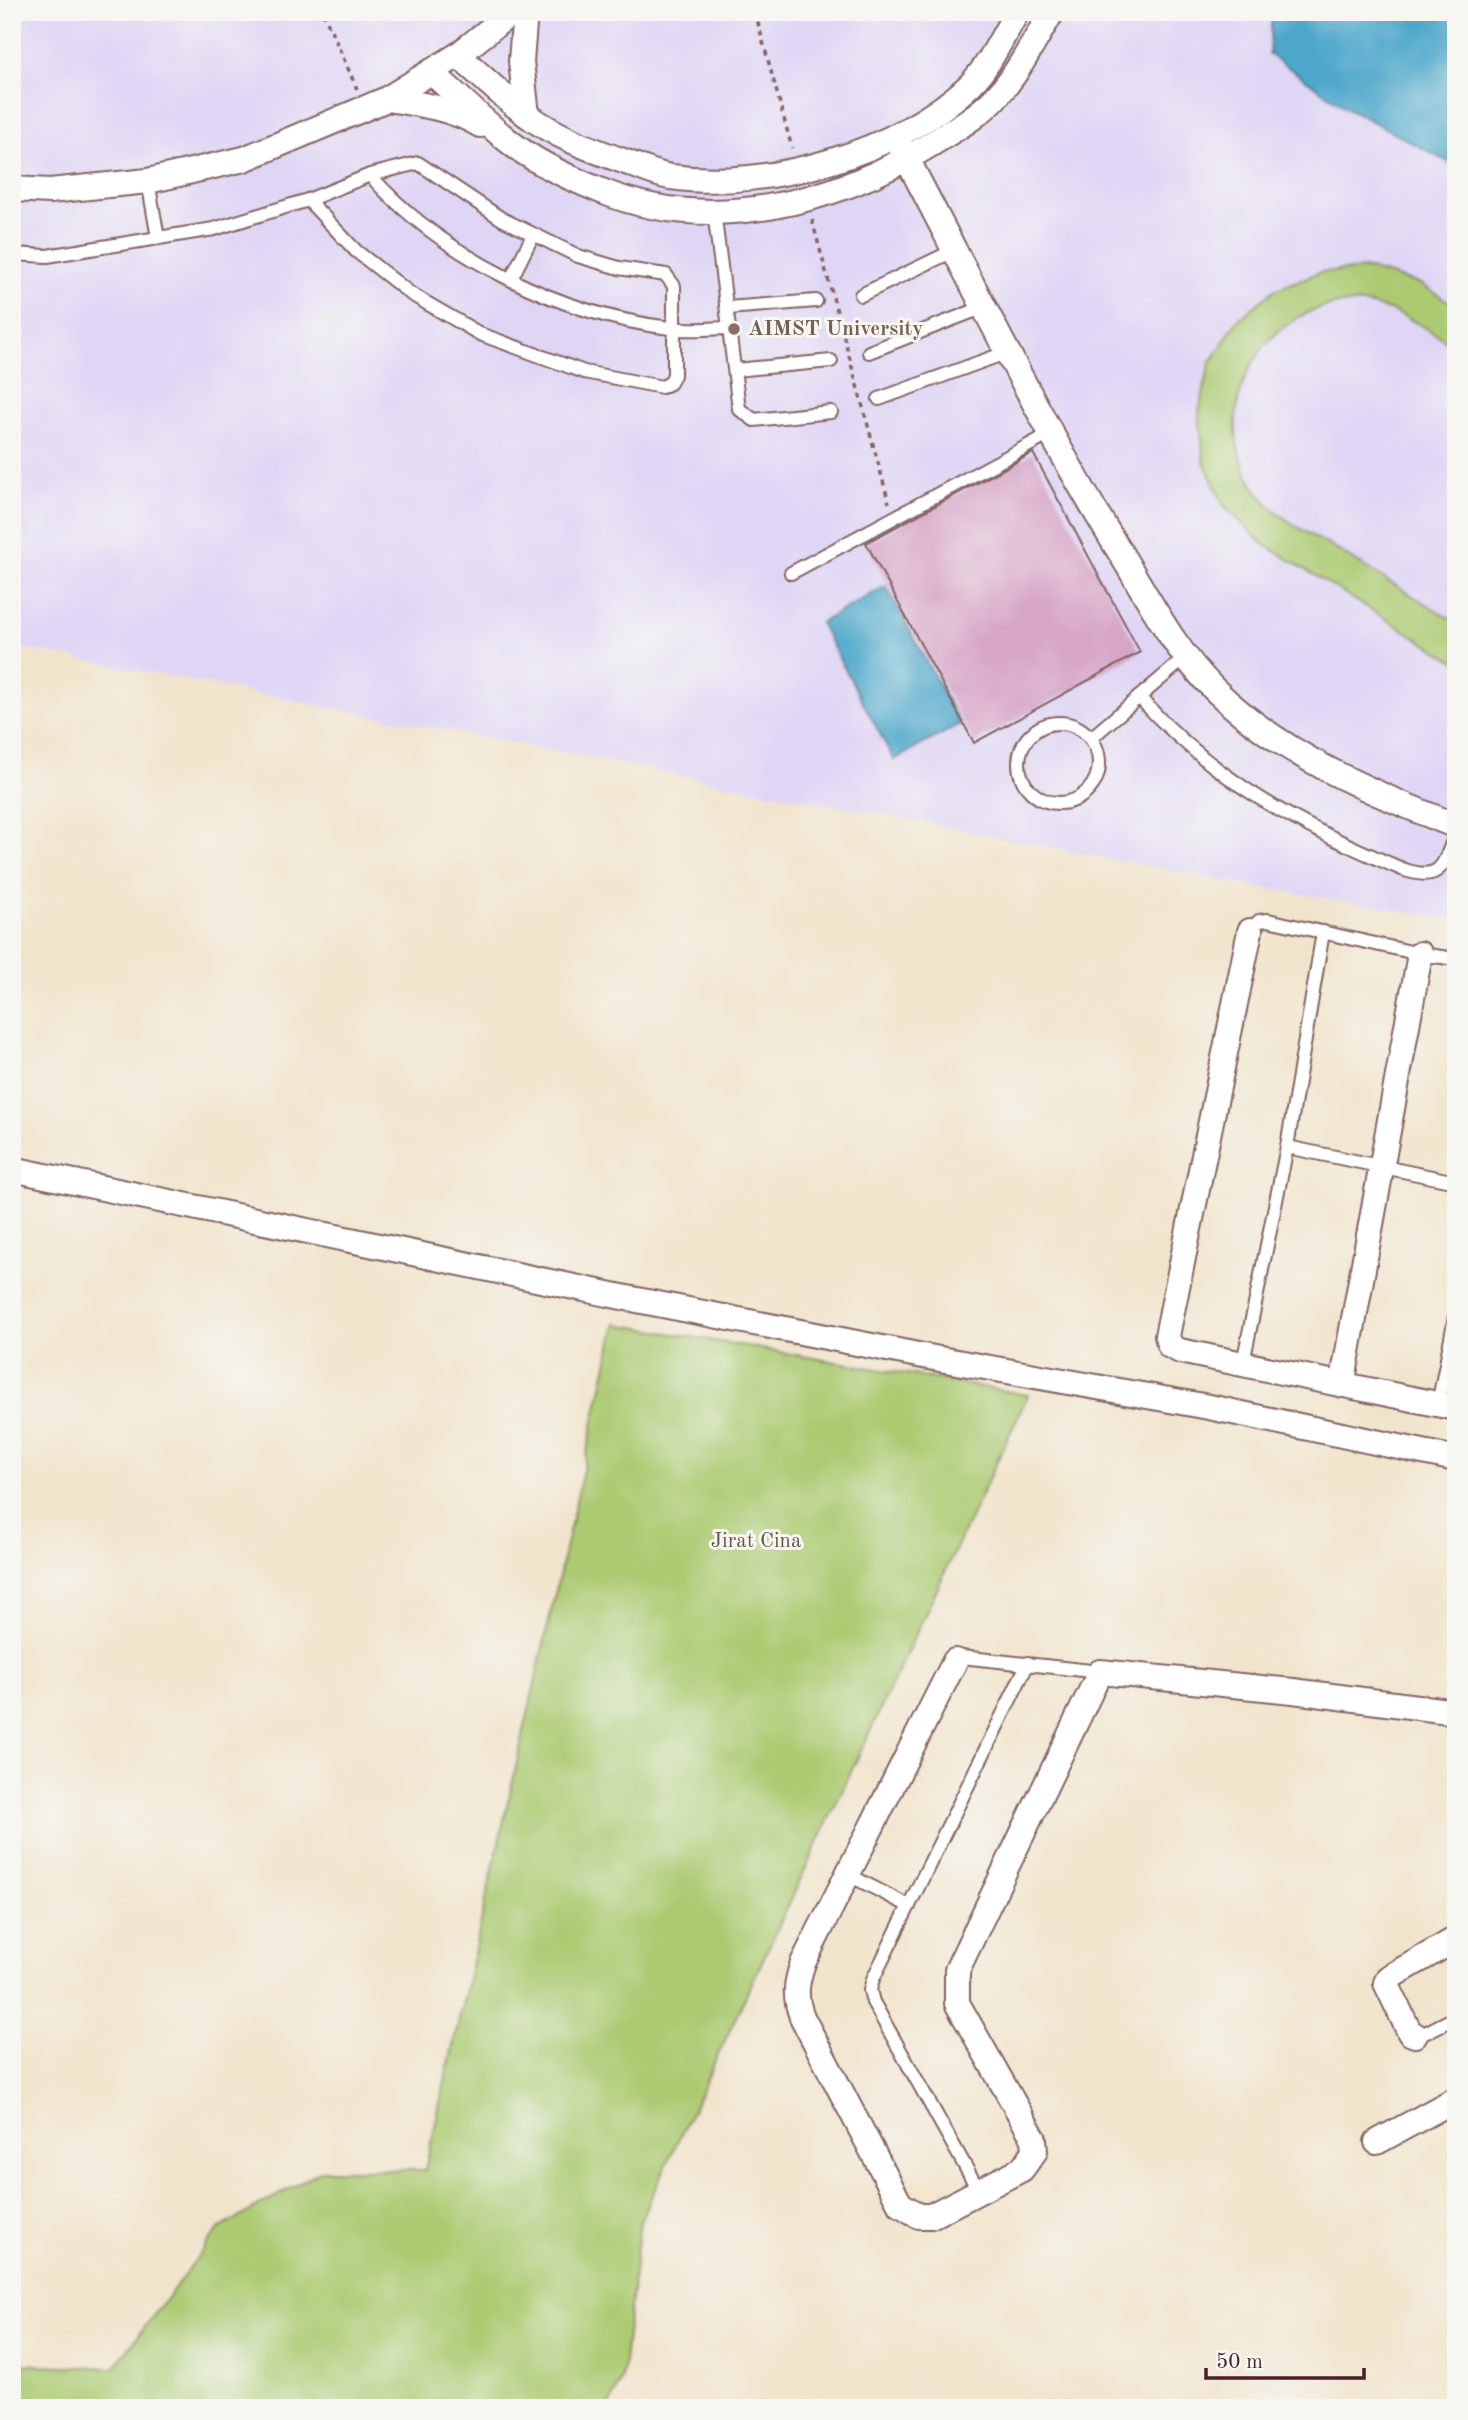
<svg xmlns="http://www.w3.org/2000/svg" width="1468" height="2420" font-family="'Old Standard TT',serif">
<rect width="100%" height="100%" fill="#f6f6f2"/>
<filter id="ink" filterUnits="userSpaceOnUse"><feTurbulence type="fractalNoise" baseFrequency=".0143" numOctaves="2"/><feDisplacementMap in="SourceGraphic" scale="14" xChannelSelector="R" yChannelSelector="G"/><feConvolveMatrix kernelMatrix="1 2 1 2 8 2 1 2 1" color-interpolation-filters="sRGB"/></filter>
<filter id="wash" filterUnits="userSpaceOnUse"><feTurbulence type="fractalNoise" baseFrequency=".00686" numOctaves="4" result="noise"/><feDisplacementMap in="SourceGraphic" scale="28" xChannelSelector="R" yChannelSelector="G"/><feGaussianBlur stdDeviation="1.57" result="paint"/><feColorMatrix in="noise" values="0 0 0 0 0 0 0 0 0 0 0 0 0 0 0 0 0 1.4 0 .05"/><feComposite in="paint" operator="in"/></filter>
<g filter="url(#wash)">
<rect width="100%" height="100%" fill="#f1e4cc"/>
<!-- built -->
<polygon fill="#dfd5f5" points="12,12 1456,12 1456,920 1257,887 12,646"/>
<!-- green -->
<g fill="#abca71" stroke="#7a744e" stroke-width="2">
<path d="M1369 269 1420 284 1456 306V347C1428 330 1399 308 1365 304 1269 293 1202 406 1254 487 1274 518 1311 534 1342 553 1380 576 1418 599 1456 622V662L1262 543 1224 506 1204 462 1199 412 1210 364 1236 322 1274 290 1320 272Z"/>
<polygon points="616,1324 1028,1395 640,2221 622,2379 609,2408 12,2408 12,2364 114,2368 219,2229 322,2170 425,2170"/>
</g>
<!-- water -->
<g fill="#4da7cb" stroke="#4c637b" stroke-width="2">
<polygon points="1272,12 1456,12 1456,166 1345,107 1269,54"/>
<polygon points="886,586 960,724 894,760 820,623"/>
</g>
<g id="blocks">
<!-- building -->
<polygon fill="#d7a6c7" points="1033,453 1140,652 974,743 866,543"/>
</g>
</g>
<g filter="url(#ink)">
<use href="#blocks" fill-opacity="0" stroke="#846463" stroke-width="2"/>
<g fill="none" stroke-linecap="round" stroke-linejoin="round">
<defs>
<g id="lane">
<polyline points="148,181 158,238"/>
<path d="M308 200 370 175C443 258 562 315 670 328 689 331 710 328 729 328L714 212"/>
<polyline points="12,254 47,256 214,229 308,200 356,251 411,294 480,334 584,372 662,387 670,383 674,375 674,286 666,275 619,268 578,256 502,219 418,163 370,175"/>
<polyline points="511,279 533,235"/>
<polyline points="861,295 955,250"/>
<polyline points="728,308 816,301"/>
<polyline points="729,328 739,409 754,420 831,412"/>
<polyline points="869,352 984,307"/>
<polyline points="735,370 831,361"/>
<polyline points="879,399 1008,352"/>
<polyline points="791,573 1050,434"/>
<path d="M1139 697C1216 782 1297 825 1402 869 1441 883 1443 866 1456 833"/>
<circle cx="1059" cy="763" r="40"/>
<polyline points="1091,738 1185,658"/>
<polyline points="1250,931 1259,921 1268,920 1420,954 1456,959"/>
<polyline points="1287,1147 1456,1182"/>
<polyline points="1243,1363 1287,1147 1323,932"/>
<polyline points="1438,1405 1456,1312"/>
<polyline points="955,1661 961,1657 1100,1672"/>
<polyline points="849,1875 909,1906"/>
<polyline points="1415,2035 1419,2036 1456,2017"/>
<polyline points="979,2191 873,2002 870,1990 873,1979 1028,1663"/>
</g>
<g id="street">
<polyline points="525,12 521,61 527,115"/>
<path d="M458 55C480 75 502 96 526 114 554 136 593 150 626 162 640 167 656 175 671 177 768 191 901 152 971 84 990 65 1003 35 1017 12"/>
<path d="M431 72C456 94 480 118 506 139 531 160 569 178 599 190 709 236 835 204 933 143 955 129 979 116 997 96 1019 72 1034 41 1052 12"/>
<path d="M387 99C419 104 452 108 480 125"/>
<path d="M895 136C969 276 1038 419 1121 554 1150 601 1175 651 1214 689 1282 756 1369 791 1456 826"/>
<polyline points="12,189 50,191 148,181 244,159 387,99 458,55 512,12"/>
<polyline points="1250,931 1167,1336 1170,1346 1180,1351 1456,1408"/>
<polyline points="12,1169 622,1297 923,1356 1209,1407 1456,1459"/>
<polyline points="1342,1385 1420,954"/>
<path d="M955 1661 803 1963C796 1983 794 1996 802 2017L900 2204 919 2216H931L1022 2169 1035 2151 1034 2139 957 2003V1970L1100 1672 1293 1691 1456 1712"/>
<polyline points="1415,2035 1410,2033 1386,1983 1388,1978 1456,1939"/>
<polyline points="1377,2142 1456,2099"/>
</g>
</defs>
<!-- lane casing -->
<use href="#lane" stroke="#846463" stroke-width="16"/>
<!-- street casing -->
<use href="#street" stroke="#846463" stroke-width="28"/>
<!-- path -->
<g stroke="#846463" stroke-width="3.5" stroke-dasharray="5 5" stroke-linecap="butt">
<polyline points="323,12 357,89"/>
<polyline points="755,12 792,148"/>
<polyline points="812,220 889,503"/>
</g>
<!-- lane -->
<use href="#lane" stroke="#fff" stroke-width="12"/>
<!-- street -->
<use href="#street" stroke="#fff" stroke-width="24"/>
</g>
</g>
<!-- markers -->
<circle fill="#8d6e63" stroke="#f6f6f2" stroke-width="2.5" cx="734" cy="329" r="7"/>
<g text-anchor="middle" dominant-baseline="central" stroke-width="6" stroke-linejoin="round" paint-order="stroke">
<!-- education labels -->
<g font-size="21" font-weight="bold" fill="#785e54" stroke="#f6f6f2" text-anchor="start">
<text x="748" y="329">AIMST University</text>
</g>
<!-- park labels -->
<g font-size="21" fill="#675240" stroke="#f6f6f2">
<text x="756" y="1541">Jirat Cina</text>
</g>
</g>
<!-- margin -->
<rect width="1468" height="2420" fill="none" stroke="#f6f6f2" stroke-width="42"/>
<!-- scale -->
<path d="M1206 2368v10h158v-10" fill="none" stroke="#4a1f2b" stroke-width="3.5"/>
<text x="1216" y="2368" font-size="21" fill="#4a1f2b" stroke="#f6f6f2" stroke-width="5" paint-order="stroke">50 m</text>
</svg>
